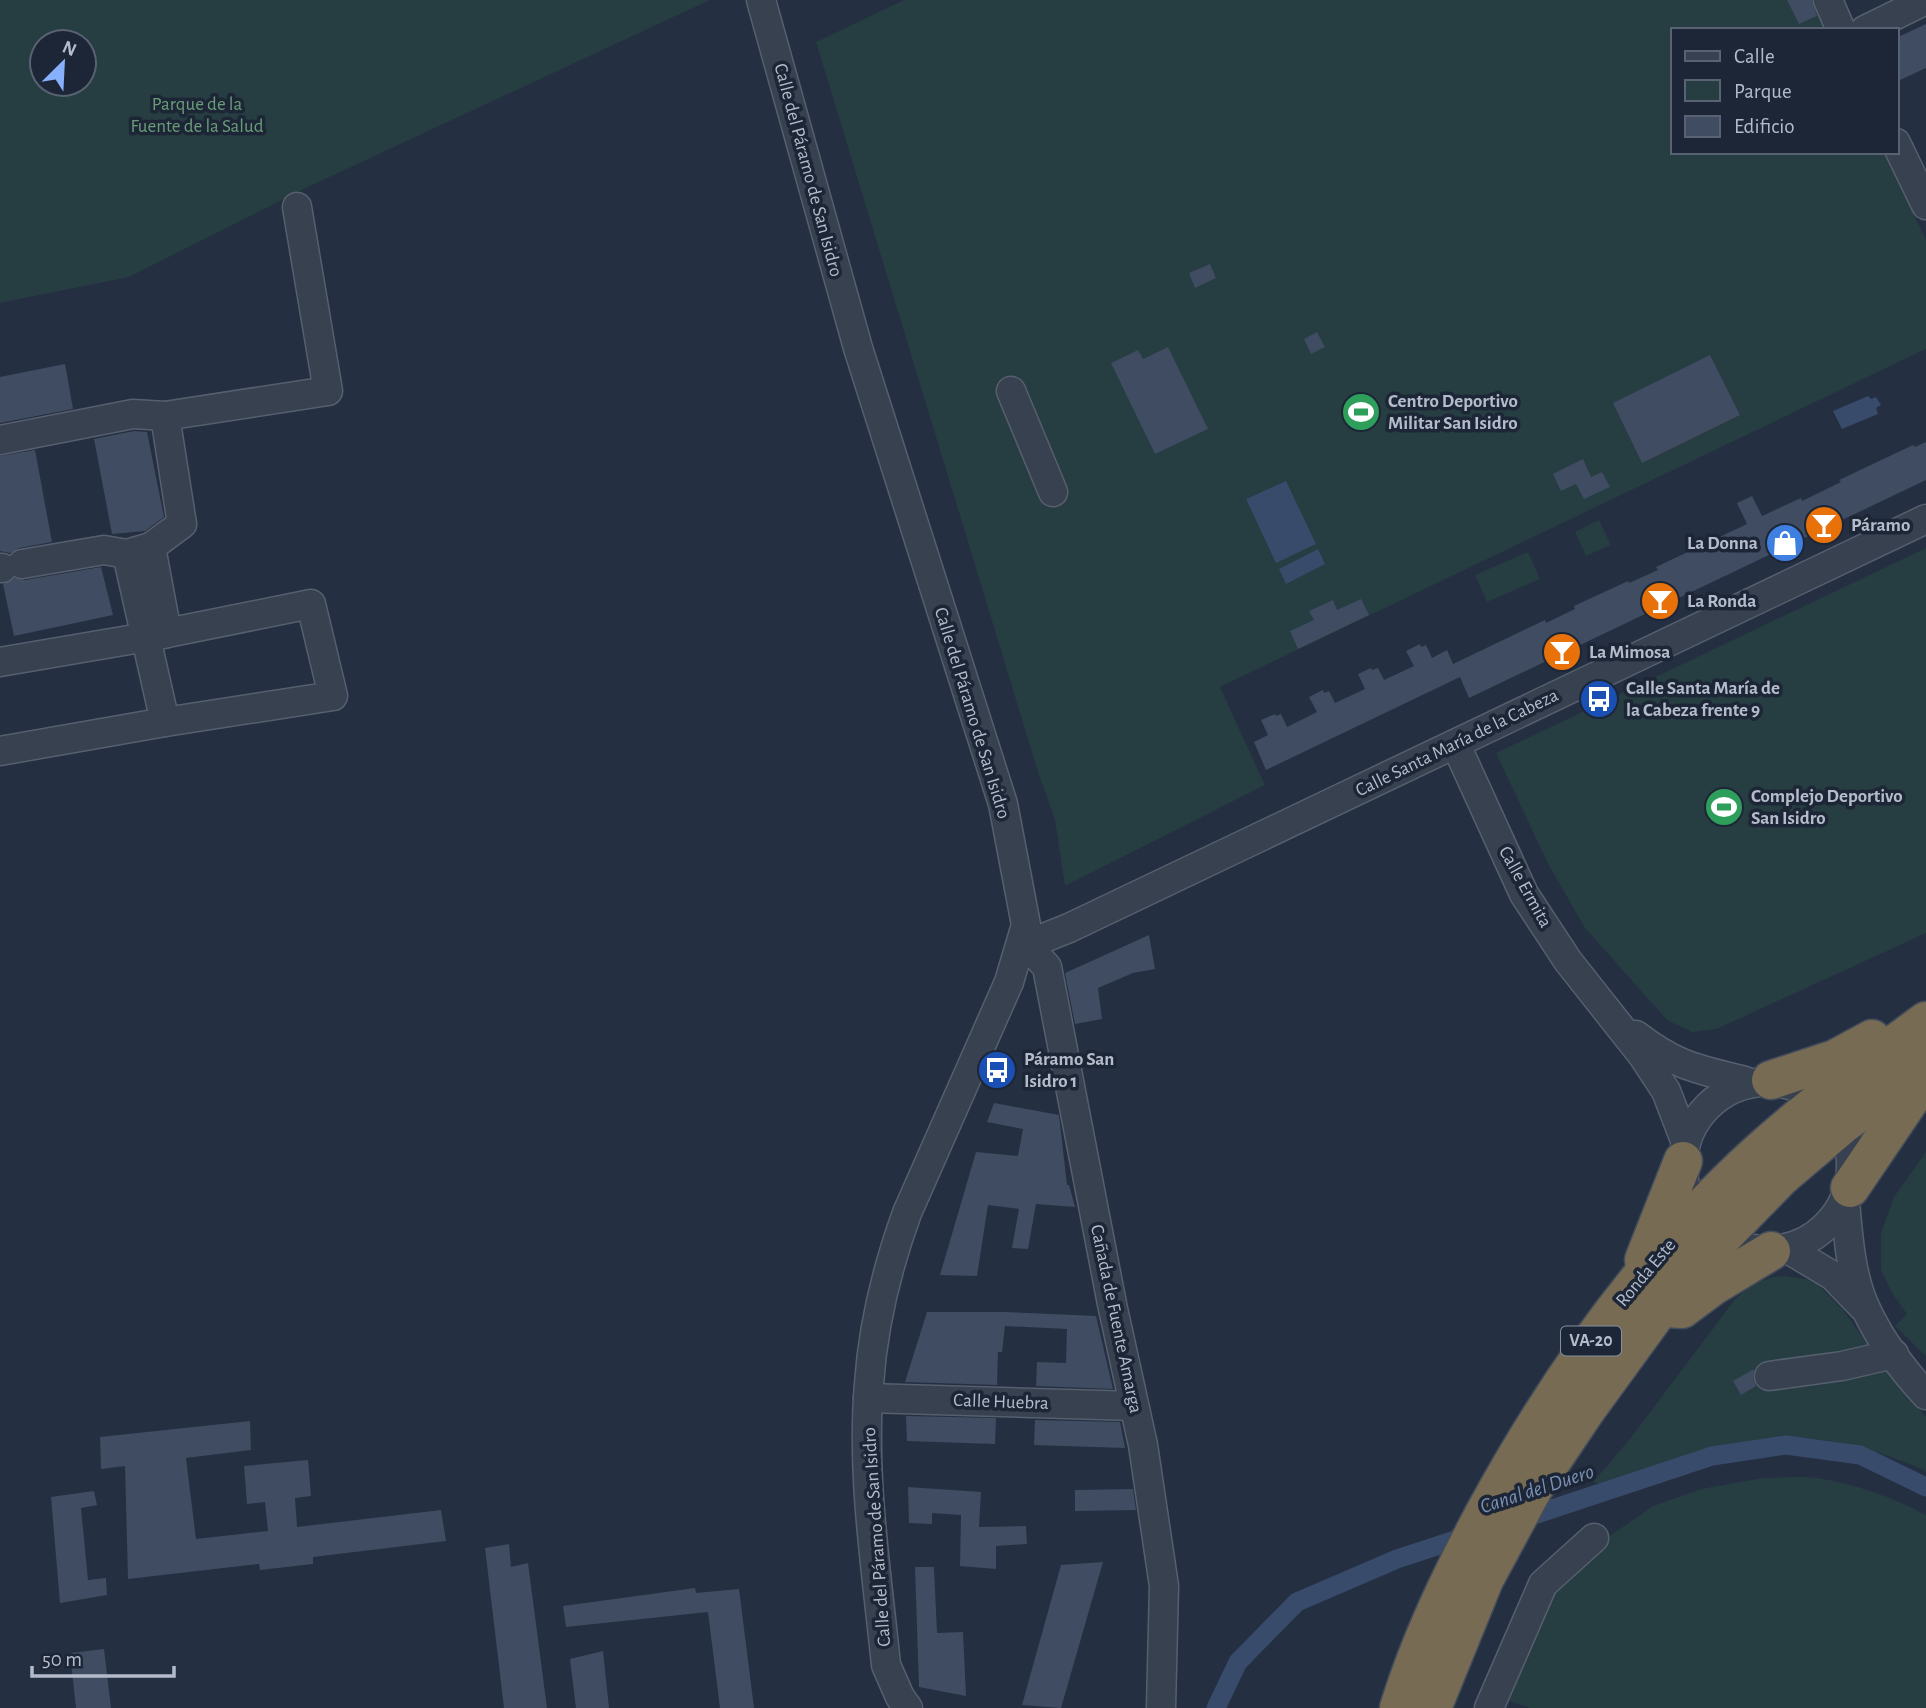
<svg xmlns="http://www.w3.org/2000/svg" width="1926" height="1708" font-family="'Alegreya Sans',sans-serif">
<rect width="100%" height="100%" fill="#242f41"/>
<!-- green -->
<g fill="#263d42" fill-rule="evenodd">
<path d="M0 0H710L306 188 129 277 0 303ZM42 42H84V84H42Z"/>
<polygon points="904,0 1812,0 1826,30 1672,30 1672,152 1884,152 1926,240 1926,349 1220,687 1265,785 1065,886 1055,820 1037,769 816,42"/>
<polygon points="1599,520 1611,545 1586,556 1575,532"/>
<polygon points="1926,548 1926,933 1717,1029 1692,1032 1667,1020 1585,928 1547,862 1496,753"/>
<polygon points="1528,552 1540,579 1487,602 1475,575"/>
<polygon points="1926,1152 1926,1356 1895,1326 1907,1314 1892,1293 1881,1270 1881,1233 1894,1197"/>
<path d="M1783 1276 1805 1279 1816 1283 1844 1311 1878 1359 1926 1417V1472C1916 1465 1903 1462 1891 1457 1835 1436 1775 1431 1717 1449 1691 1457 1615 1491 1593 1482L1629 1440 1736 1298C1751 1285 1762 1278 1783 1276Z"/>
<path d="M1763 1478C1780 1478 1800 1475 1817 1478 1855 1484 1893 1497 1926 1515V1708H1530L1502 1698 1553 1586 1604 1540 1653 1506 1701 1489Z"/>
</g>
<!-- water -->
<g fill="#384b6b">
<polygon points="1868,396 1871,399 1876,397 1881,405 1876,408 1878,414 1842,429 1833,411"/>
<polygon points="1286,481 1316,544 1276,563 1246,499"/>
<polygon points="1318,549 1325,564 1286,584 1279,569"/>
</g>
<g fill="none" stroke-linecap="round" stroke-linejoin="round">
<!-- canal -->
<g stroke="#384b6b" stroke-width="19">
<polyline points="1519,1520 1712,1456 1786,1445 1860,1455 1926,1487"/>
<polyline points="1216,1708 1238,1662 1297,1602 1397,1559 1470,1535"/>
</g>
</g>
<!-- building -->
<g fill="#3f4c61">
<polygon points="1787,0 1812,0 1817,16 1799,24"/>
<polygon points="1926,24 1926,68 1896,82 1896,38"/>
<polygon points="1210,264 1216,278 1195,288 1189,273"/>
<polygon points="1317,332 1325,347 1311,354 1304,339"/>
<polygon points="1168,347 1208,429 1155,454 1111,363 1138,350 1143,359"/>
<polygon points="1710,355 1740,415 1642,463 1613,403"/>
<polygon points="65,364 73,409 0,423 0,377"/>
<polygon points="134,431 147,432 164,517 145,531 112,534 94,439"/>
<polygon points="1926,442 1926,480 1469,698 1460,677 1266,770 1254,742 1268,735 1261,720 1275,714 1276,716 1281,714 1287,727 1317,712 1309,697 1323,690 1324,693 1329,691 1335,703 1365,689 1358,674 1371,668 1372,670 1378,668 1384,680 1414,666 1406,651 1420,644 1421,647 1426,645 1432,658 1447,650 1453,664 1545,620 1546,623 1575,609 1574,606 1628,581 1629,583 1658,570 1656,567 1747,524 1737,503 1752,496 1762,516 1801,498 1802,501 1841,482 1839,480 1913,445 1915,447"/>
<polygon points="35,450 52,542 19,548 10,553 0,551 0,456"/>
<polygon points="1583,459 1591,477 1602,472 1610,487 1584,499 1576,484 1561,491 1553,474"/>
<polygon points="101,567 113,615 14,636 3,584 14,578 25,580"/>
<polygon points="1361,599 1369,615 1298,649 1290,631 1314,620 1309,611 1333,600 1337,610"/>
<polygon points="1149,935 1155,969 1133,973 1098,988 1102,1019 1075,1024 1065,973"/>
<polygon points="994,1103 1059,1115 1067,1185 1069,1185 1075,1207 1036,1204 1028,1249 1012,1248 1019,1209 988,1205 977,1276 940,1275 976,1152 1018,1156 1023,1129 987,1122"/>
<polygon points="927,1312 1005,1312 1096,1316 1113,1389 1036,1386 1037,1362 1066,1363 1067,1329 1005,1326 1002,1352 998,1352 997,1385 905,1382"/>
<polygon points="1754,1369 1753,1378 1756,1386 1741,1395 1733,1381"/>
<polygon points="906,1416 996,1418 995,1444 907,1441"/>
<polygon points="1035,1420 1120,1422 1125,1448 1034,1445"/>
<polygon points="250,1421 251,1450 186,1458 196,1539 268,1531 265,1502 247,1504 244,1466 308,1460 311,1496 295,1498 297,1527 441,1510 446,1541 313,1557 313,1564 260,1570 259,1564 128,1579 125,1466 101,1469 100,1437"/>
<polygon points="908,1487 981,1492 979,1527 1026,1526 1027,1544 996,1546 996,1569 960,1566 961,1515 932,1513 932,1524 909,1523"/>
<polygon points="1133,1489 1136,1510 1075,1511 1075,1490"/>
<polygon points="94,1491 97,1505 81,1508 88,1580 106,1578 107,1595 60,1603 51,1497"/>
<polygon points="509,1544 511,1567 528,1563 547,1708 504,1708 485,1548"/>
<polygon points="1103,1562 1061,1708 1022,1705 1061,1565"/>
<polygon points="915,1567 934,1567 937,1633 963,1632 966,1696 919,1687"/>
<polygon points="695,1588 696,1593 739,1589 754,1708 720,1708 708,1612 566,1627 563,1606"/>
<polygon points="104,1649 111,1708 76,1708 70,1653"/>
<polygon points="603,1651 609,1708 576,1708 570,1659"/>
</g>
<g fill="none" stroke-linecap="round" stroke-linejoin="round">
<defs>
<g id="minor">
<path d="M761 0 858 348 1003 804 1026 925 1009 982 907 1213C887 1268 873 1325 869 1384 861 1476 877 1574 886 1665L900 1697 908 1708"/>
<polyline points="1828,0 1841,30"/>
<polyline points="1865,30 1926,0"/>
<polyline points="1896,143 1926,205"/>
<polyline points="1011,391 1053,492"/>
<polyline points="0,440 133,414 165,416"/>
<polyline points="22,564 104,550 127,554"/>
<polyline points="0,568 2,568"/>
<polyline points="0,662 164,634"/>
<polyline points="165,722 127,554 151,547 182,524 165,416 328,391 297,207"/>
<polyline points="1456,745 1524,894 1568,961 1643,1056 1666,1091 1686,1143"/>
<polyline points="0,751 165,722 333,696 311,604 167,633 151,547"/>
<polyline points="1023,941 1044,938 1069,928 1926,519"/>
<polyline points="1023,941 1047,967 1112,1304 1143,1445 1164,1586 1161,1708"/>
<path d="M1636 1035C1676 1066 1697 1069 1745 1081"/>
<circle cx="1767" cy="1166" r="84"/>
<path d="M1845 1201C1848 1236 1851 1278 1866 1309 1880 1340 1903 1370 1926 1395"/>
<polyline points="1788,1249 1833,1276 1863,1307"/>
<polyline points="1769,1376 1842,1366 1894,1354"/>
<polyline points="868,1398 1134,1406"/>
<polyline points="1489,1708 1543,1584 1594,1538"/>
</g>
<g id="highway">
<polyline points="1771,1080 1835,1059 1872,1039"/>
<polyline points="1850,1188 1926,1076"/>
<polyline points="1644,1260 1683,1161"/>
<polyline points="1667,1308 1682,1309 1713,1286 1771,1251"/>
<path d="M1399 1708C1420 1640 1451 1576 1484 1514 1557 1379 1645 1255 1759 1152 1812 1104 1869 1063 1926 1021"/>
<polyline points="1432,1708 1484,1580 1533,1489 1586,1410 1661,1307 1695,1265 1781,1177 1841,1126 1926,1061"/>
</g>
</defs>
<!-- minor casing -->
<use href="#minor" stroke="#565f6e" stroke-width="31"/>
<!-- highway casing -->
<use href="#highway" stroke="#434c5b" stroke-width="41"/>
<!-- minor -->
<use href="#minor" stroke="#384150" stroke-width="28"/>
<!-- highway -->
<use href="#highway" stroke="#776b54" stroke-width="38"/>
</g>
<!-- icons -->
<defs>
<symbol id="stadium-disc" viewBox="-11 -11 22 22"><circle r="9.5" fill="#2e9e5b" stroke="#1d2636"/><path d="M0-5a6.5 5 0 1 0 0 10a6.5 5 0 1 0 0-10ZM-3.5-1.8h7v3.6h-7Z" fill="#fff"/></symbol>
<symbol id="bar-disc" viewBox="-11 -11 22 22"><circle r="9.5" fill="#e8710a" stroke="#1d2636"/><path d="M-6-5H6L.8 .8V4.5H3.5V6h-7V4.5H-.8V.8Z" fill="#fff"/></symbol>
<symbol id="shop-disc" viewBox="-11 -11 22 22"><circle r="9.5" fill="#3f7fe0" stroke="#1d2636"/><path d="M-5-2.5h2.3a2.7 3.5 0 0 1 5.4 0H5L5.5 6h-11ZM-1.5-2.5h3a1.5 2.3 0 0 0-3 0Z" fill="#fff"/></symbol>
<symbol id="bus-disc" viewBox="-11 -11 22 22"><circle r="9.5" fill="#1a4fb4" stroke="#1d2636"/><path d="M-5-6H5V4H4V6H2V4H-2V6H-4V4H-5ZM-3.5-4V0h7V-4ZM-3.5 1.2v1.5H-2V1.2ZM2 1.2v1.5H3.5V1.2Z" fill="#fff"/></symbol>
</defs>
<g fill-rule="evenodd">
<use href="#stadium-disc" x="1339" y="390" width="44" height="44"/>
<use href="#bar-disc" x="1802" y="503" width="44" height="44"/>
<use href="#shop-disc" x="1763" y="521" width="44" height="44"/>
<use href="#bar-disc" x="1638" y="579" width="44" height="44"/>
<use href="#bar-disc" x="1540" y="630" width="44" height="44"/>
<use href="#bus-disc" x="1577" y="677" width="44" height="44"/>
<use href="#stadium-disc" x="1702" y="785" width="44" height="44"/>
<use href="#bus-disc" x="975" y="1048" width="44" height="44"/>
</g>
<g text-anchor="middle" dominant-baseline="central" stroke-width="7" stroke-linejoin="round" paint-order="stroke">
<!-- shield labels -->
<rect fill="#1d2636" stroke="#878f9e" stroke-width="2" x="1561" y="1326.5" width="60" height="29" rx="5"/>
<g font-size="18" font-weight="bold" fill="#b4bccb">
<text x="1591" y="1341">VA-20</text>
</g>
<!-- park labels -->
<g font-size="19" fill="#6a9d78" stroke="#1d2636">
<text x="197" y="104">Parque de la<tspan x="197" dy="22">Fuente de la Salud</tspan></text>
</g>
<!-- street labels -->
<g font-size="19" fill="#b4bccb" stroke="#1d2636">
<text transform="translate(808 170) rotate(75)">Calle del Páramo de San Isidro</text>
<text transform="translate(972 713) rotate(73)">Calle del Páramo de San Isidro</text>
<text transform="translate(1457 743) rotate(-26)">Calle Santa María de la Cabeza</text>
<text transform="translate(1525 887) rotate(61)">Calle Ermita</text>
<text transform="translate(1646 1273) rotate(-50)">Ronda Este</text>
<text transform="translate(1116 1319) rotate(78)">Cañada de Fuente Amarga</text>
<text transform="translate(1001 1402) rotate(2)">Calle Huebra</text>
<text transform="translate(877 1537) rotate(-94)">Calle del Páramo de San Isidro</text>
</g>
<!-- poi labels -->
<g font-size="19" font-weight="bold" fill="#b4bccb" stroke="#1d2636" text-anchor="start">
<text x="1388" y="401">Centro Deportivo<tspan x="1388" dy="22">Militar San Isidro</tspan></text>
<text x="1851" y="525">Páramo</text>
<text x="1758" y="543" text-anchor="end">La Donna</text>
<text x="1687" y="601">La Ronda</text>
<text x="1589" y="652">La Mimosa</text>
<text x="1626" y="688">Calle Santa María de<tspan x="1626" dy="22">la Cabeza frente 9</tspan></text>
<text x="1751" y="796">Complejo Deportivo<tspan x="1751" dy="22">San Isidro</tspan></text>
<text x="1024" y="1059">Páramo San<tspan x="1024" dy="22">Isidro 1</tspan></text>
</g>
<!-- water labels -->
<g font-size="21" font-style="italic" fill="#7b91b4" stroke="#1d2636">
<text transform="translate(1537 1489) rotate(-18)">Canal del Duero</text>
</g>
</g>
<!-- legend -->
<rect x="1671" y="28" width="228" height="126" fill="#1d2636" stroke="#596272" stroke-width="2"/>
<rect x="1685" y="51" width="35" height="10" fill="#384150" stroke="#596272" stroke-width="2"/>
<text x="1734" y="63" font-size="21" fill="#b4bccb">Calle</text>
<rect x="1685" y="80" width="35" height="21" fill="#263d42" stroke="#596272" stroke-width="2"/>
<text x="1734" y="98" font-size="21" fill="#b4bccb">Parque</text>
<rect x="1685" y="116" width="35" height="21" fill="#3f4c61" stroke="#596272" stroke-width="2"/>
<text x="1734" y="133" font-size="21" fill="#b4bccb">Edificio</text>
<!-- north arrow -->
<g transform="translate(63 63) rotate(24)"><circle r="33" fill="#1d2636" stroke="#596272" stroke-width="2"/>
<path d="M0-5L12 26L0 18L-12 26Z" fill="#87b0fd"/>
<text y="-10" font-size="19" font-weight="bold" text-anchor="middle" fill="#b4bccb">N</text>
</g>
<!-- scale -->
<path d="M32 1666v10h142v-10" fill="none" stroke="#b4bccb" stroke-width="3.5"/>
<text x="42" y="1666" font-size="21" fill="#b4bccb" stroke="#1d2636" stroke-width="5" paint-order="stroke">50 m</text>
</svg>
